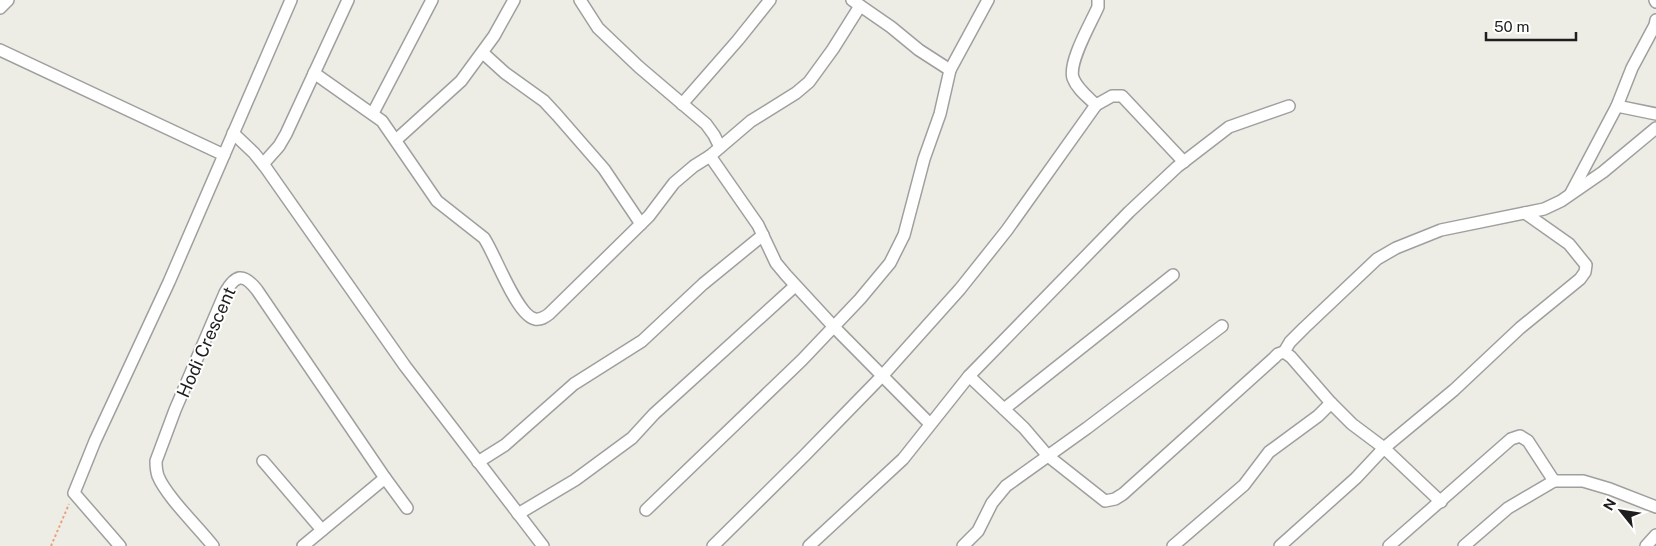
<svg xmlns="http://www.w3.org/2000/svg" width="1656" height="546" font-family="'Public Sans',sans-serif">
<rect width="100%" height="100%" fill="#eeede5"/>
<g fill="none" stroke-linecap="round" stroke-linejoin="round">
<defs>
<g id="minor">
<polyline points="580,0 598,28 639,67 706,124 714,135 720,147"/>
<polyline points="852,0 891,27 919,50 950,70"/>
<polyline points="1655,0 1656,2"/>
<polyline points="860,6 833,49 809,82 796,93 751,121 710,156 758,225 776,263 786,275 834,327 930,424"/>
<polyline points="0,8 8,0"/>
<polyline points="0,50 224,155"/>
<polyline points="483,53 505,73 544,101 557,115 604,169 641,224"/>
<path d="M314 73 382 121 437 201 484 238C495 254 517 316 535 319 541 320 545 317 549 314L649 216 674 183 694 166 710 156"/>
<polyline points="682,104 738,40 770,0"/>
<path d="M1096 105C1088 97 1077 89 1073 78 1068 62 1091 23 1098 7V0"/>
<polyline points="1617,106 1656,114"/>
<polyline points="373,113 432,0"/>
<polyline points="233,133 254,153 266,168 405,366 543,546"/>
<polyline points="396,140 461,81 494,36 514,0"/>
<polyline points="263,164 279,146 286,134 348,0"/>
<polyline points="1571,193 1617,106 1632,68 1655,25 1656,20"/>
<polyline points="1284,352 1290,342 1304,328 1377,259 1396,248 1441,230 1544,209 1561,201 1603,172 1656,128"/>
<polyline points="969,376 1024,428 1048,456 1105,501 1115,499 1123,494 1274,358 1278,354 1284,352 1291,357 1331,403 1352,424 1384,448 1441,502"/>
<polyline points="1004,409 1173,275"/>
<polyline points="263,461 322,530"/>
<polyline points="478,462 505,445 574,384 642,341 703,284 763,235"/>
<polyline points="646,510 802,360 860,299 890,263 904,235 924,159 940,114 950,70 988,0"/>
<polyline points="518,514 575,480 632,438 654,414 795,286"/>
<polyline points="120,546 74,493 95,441 169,282 291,0"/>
<path d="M213 546C199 528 166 496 158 476 156 470 156 466 156 461L175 410 225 293C235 275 243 272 257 290L385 478 407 508"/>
<polyline points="303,546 385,478"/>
<polyline points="713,546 805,455 883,375 960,289 1007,230 1096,105 1112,96 1122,96 1184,162"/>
<polyline points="809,546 903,459 969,376 1129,212 1177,167 1229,127 1289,106"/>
<polyline points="963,546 978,531 992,503 1006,486 1087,428 1222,326"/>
<polyline points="1173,546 1244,485 1269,452 1318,416 1331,403"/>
<polyline points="1280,546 1356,478 1384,448 1454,390 1520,328 1580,279 1585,272 1586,265 1569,244 1525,213"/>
<polyline points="1389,546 1511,439 1520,436 1528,441 1554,481"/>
<polyline points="1464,546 1508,508 1554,481 1583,481 1610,489 1656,507"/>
<polyline points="1646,546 1656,535"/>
</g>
</defs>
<!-- minor casing -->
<use href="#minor" stroke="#9f9f9f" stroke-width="14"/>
<!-- path -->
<polyline stroke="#e9a27b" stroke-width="2" stroke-dasharray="2.5 2.5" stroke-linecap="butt" points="51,546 69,504"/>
<!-- minor -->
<use href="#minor" stroke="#fff" stroke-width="11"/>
</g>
<g text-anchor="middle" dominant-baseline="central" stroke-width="4" stroke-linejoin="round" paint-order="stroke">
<!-- street labels -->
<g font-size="18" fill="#1e1e1e" stroke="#fff">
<text transform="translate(206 342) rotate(-66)">Hodi Crescent</text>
</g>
</g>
<!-- north arrow -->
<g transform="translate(1621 511) rotate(300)" stroke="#ffffff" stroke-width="4" paint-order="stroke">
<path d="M0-4L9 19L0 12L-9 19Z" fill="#1e1e1e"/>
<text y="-8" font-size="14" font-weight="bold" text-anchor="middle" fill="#1e1e1e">N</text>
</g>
<!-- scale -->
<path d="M1486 32v8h90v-8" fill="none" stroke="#1e1e1e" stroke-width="2.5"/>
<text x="1494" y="32" font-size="15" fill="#1e1e1e" stroke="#ffffff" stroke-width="4" paint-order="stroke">50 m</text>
</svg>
